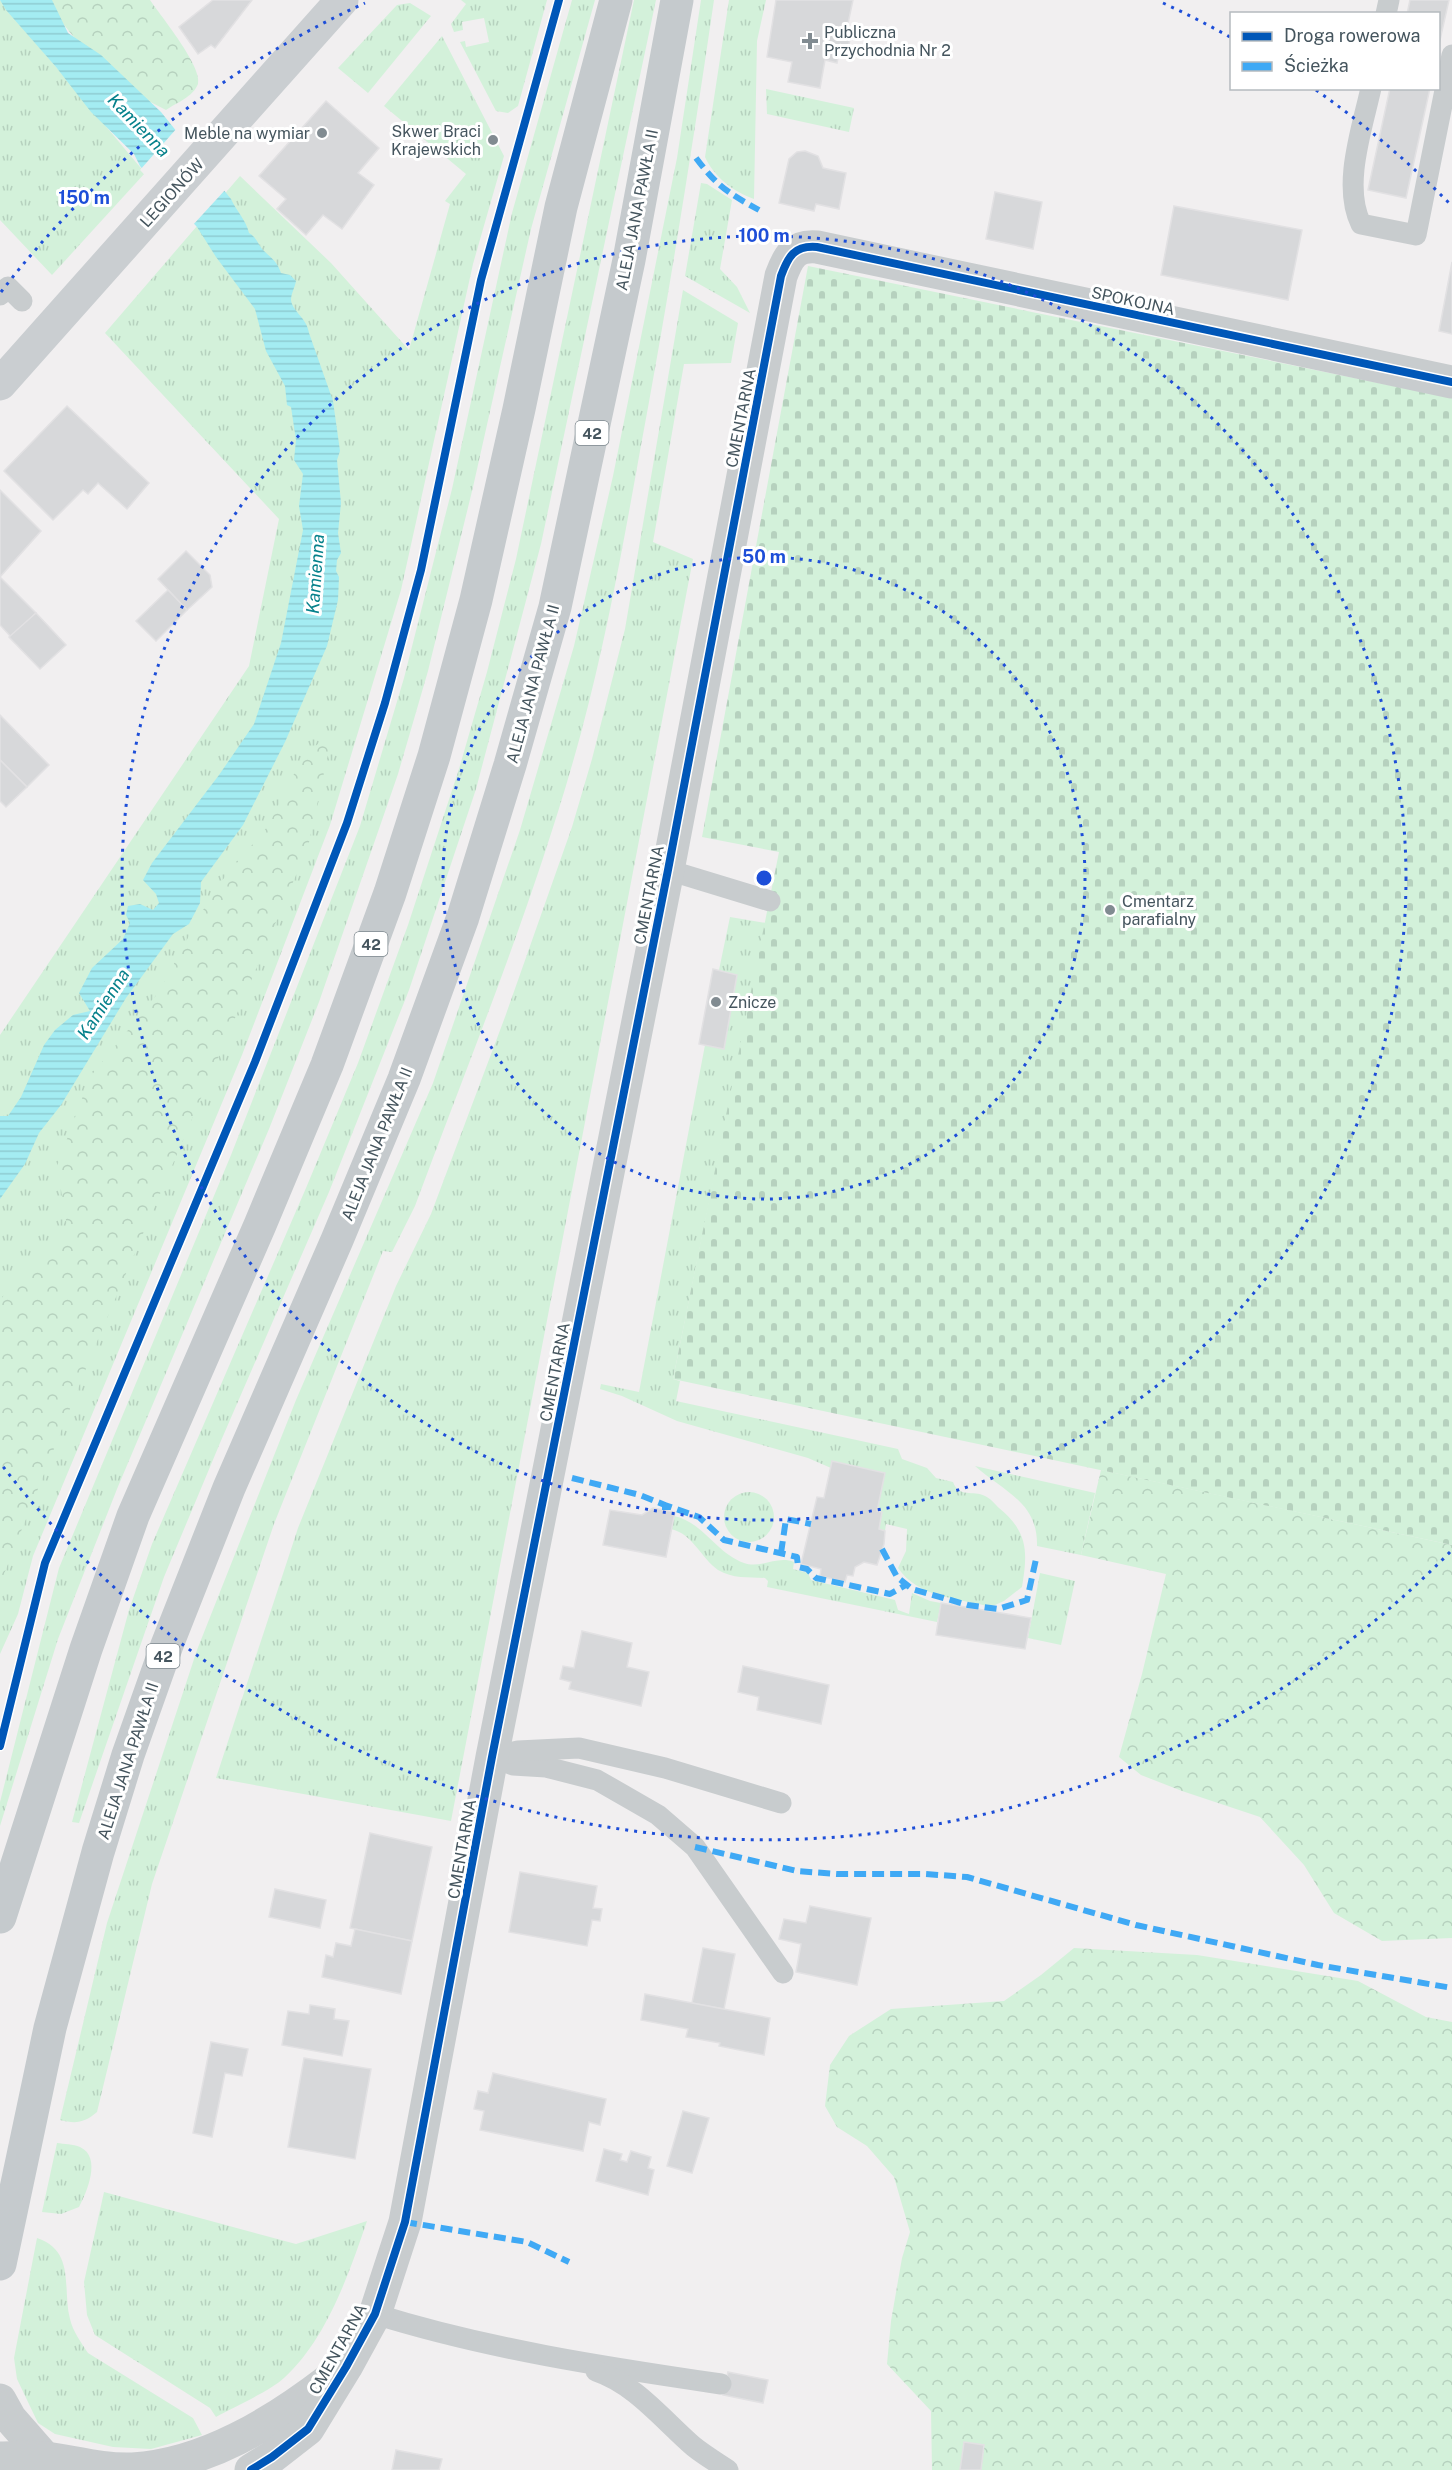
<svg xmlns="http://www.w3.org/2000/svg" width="1452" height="2470" font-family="'Public Sans',sans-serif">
<defs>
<pattern id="grass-tufts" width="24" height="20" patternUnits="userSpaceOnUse" patternTransform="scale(1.5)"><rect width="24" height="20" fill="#d3f1da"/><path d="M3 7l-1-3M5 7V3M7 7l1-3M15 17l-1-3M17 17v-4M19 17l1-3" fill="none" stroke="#b6d1be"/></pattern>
<pattern id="forest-crowns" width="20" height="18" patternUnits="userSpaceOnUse" patternTransform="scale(1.5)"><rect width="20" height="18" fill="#d3f1da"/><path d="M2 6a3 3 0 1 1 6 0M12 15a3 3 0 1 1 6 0" fill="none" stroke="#b6d1be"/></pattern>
<pattern id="cemetery-stones" width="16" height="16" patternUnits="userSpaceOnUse" patternTransform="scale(1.5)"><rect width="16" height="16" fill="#d3f1da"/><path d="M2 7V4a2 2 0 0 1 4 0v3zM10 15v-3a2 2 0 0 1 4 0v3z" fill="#b6d1be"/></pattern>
<pattern id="water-rules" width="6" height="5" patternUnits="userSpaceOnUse" patternTransform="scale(1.5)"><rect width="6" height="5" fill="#a4ecf2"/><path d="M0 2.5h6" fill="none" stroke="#8fccd2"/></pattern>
</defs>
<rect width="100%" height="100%" fill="#f1eff0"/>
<!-- grass -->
<g fill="url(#grass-tufts)">
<polygon points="0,0 145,173 52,275 0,220"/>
<polygon points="461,0 547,0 518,106 508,113 496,111 460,42 465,41 466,47 489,42 484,18 462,22 463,30 454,32 451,24 466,4"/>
<polygon points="572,0 595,0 531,229 473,487 428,671 398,774 319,1002 269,1129 117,1489 58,1639 0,1826 0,1802 59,1568 231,1155 360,826 404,678 452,489 512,213"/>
<polygon points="634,0 656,0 541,544 476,789 409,990 329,1192 220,1443 164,1577 79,1823 72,1822 129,1610 152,1544 306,1188 358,1063 408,925 459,769 487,672 516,559"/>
<path d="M701 0H714C692 151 668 301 640 451 623 546 606 640 581 733 537 895 473 1050 415 1206L392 1252 383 1251 274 1524 152 1884 97 2112C84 2123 76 2124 60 2120L107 1923 197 1650 296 1400 433 1083 520 830 574 646 613 476 677 158Z"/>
<path d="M729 0H766L757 41 754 199C734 192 714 177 705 157Z"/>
<polygon points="410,3 431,16 368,93 338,68 397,5"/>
<polygon points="442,36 504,156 473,264 401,590 330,825 242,1055 33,1556 18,1614 0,1654 0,1035 249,666 279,519 105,333 240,176 331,263 409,350 450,204 445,201 466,174 384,106"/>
<polygon points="766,89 854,108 849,132 767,114"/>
<polygon points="701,183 707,184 732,200 720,269 737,287 750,313 685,276"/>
<polygon points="683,290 738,323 731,363 684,364 653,542 693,559 451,1821 216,1778 298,1528 396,1286 431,1214 505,1017 572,827 592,759 625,629"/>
<path d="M730 917 766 923 673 1379 680 1381 676 1401 898 1449 902 1459 927 1468 936 1478 953 1482C959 1498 973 1490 985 1496 990 1498 995 1504 999 1508 1028 1532 1028 1551 1022 1587L1004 1601 995 1605 987 1606C955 1598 918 1597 898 1568L906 1551 907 1529 886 1524 885 1531 879 1529 882 1512 877 1511 885 1473 833 1461 831 1468 808 1458 677 1421 622 1396 600 1389 601 1384 639 1392 705 1045 724 1048 737 975 719 970Z"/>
<path d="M975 1466 1095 1493 1081 1555 1037 1546C1038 1502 1004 1492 975 1466Z"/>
<circle cx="749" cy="1517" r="25"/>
<path d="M674 1516C703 1522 716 1553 744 1563 761 1569 777 1555 794 1562L793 1569 808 1573 811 1580 895 1600 898 1610 909 1614 912 1593 930 1601 941 1603 937 1622 767 1587 768 1581 765 1578C749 1577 733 1579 718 1570 701 1558 693 1534 671 1529Z"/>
<polygon points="1040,1573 1075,1581 1061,1645 1028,1638"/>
<path d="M57 2143C64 2144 73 2144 80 2147 102 2157 87 2192 79 2207L61 2214 42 2212Z"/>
<path d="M104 2192 296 2244 367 2221C349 2274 326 2340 284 2378 270 2391 234 2407 216 2417L210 2408 95 2335 87 2315 84 2282Z"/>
<path d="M37 2238C76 2251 62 2289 70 2319 73 2332 81 2342 88 2353L193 2418 202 2435 151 2449 113 2447 55 2434 38 2423 17 2379 14 2358Z"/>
</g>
<!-- forest -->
<g fill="url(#forest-crowns)">
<path d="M44 0H150C160 15 203 67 198 84 193 97 176 103 166 110L129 91 94 62Z"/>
<polygon points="319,743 330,745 308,847 93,1351 0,1584 0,1302 12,1280 68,1232 57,1166 90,1077 158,993 214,890 268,826 301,760"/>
<polygon points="1101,1470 1452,1545 1452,1938 1382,1941 1334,1913 1304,1865 1260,1817 1182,1791 1141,1775 1119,1757 1142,1674 1166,1574 1081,1555"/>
<polygon points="1074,1948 1197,1955 1358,1981 1426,2017 1452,2022 1452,2470 932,2470 931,2411 887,2364 891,2321 902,2258 910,2232 894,2177 867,2146 837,2127 825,2106 830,2065 849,2036 891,2009 1004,2001 1041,1975"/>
</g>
<!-- cemetery -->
<polygon fill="url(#cemetery-stones)" points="808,266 1452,398 1452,1545 673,1379 779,852 702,837"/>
<!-- water -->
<path fill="url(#water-rules)" d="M0 0H52L68 33 101 55 161 112 231 199C237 212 246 220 249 233 257 238 257 242 262 249 271 258 277 261 281 273L290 275 296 281C295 287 291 294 291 300 292 311 307 318 309 333L333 401 340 451 337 460 341 503 338 533 341 553 337 560 336 571 339 577 338 600 327 646 285 742 243 825 201 882 200 903 189 924 173 934 126 998 61 1105 39 1133 25 1164 0 1199V1116H8L21 1097 44 1045 55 1030 73 1015 90 1011 79 993 92 968 123 939 130 923 126 915 128 906 140 904 153 910 159 903 156 894 143 880 152 863 219 775 254 724 281 643 303 530 299 506 303 474 294 460 296 440 291 407 287 405 285 386 266 351 255 309 216 257 197 227 140 166 134 154 91 112 56 67 6 10Z"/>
<!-- pier -->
<polygon fill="#f1eff0" points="177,128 226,189 192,226 140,170"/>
<!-- building -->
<g fill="#d7d8da" stroke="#e2e1e3" stroke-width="1.5">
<polygon points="213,0 252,0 215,48 211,45 198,54 179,27"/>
<polygon points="776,0 853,0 847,28 852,29 848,49 840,47 837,63 825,60 820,88 788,82 792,62 767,57"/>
<polygon points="1410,0 1449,0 1438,49 1438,14 1407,14"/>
<polygon points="1390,88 1430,88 1406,198 1368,190"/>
<polygon points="326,101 379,148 358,173 374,185 342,229 323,215 306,235 277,209 286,199 259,176"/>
<polygon points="805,151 818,156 823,168 846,173 839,209 816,204 814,211 779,203 789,159 797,152"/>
<polygon points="995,192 1042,202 1033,249 986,239"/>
<polygon points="1174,206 1302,230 1288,300 1161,275"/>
<polygon points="1452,262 1452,334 1439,331"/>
<polygon points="67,406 149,483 127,509 98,483 88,494 83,490 53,520 4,471"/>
<polygon points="0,490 41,531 0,577 36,613 11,637 0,625"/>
<polygon points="186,551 210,575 212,587 187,610 158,579"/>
<polygon points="168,590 187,610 156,641 136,621"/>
<polygon points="36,613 66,645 40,669 9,637"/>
<polygon points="0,715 49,765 27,787 0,760"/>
<polygon points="0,760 27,787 6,807 0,801"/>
<polygon points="713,969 737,975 724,1049 699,1044"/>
<polygon points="832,1461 885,1473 877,1511 882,1512 879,1529 885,1531 884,1544 877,1565 864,1562 855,1567 853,1576 847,1575 845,1582 820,1576 821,1569 801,1564 817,1497 824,1498"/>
<polygon points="653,1508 675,1512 666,1557 603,1545 610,1510 642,1515"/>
<polygon points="941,1603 1031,1618 1025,1649 936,1635"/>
<polygon points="582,1631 632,1643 627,1667 649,1672 641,1706 569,1689 571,1682 560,1679 563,1666 574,1668"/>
<polygon points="743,1666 829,1685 821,1724 757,1710 759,1697 738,1692"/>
<polygon points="370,1833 432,1847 412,1941 350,1928"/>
<polygon points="520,1872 597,1886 593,1908 602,1909 600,1921 592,1920 587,1946 509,1932"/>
<polygon points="275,1889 326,1900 320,1928 269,1917"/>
<polygon points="810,1906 871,1918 857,1985 796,1972 801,1944 779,1939 784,1919 806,1923"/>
<polygon points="355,1929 412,1941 401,1994 322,1977 326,1955 333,1957 336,1943 351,1946"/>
<polygon points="703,1948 735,1954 724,2009 692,2003"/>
<polygon points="645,1994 770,2018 764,2055 719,2046 720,2043 686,2037 688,2029 641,2020"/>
<polygon points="310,2005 335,2009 334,2019 349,2021 342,2056 282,2045 288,2011 309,2014"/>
<polygon points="211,2042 248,2049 242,2076 225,2073 212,2137 193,2133"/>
<polygon points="304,2058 371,2069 355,2159 288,2147"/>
<polygon points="493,2073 606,2099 600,2125 589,2122 583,2151 480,2130 484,2111 474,2109 478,2091 488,2093"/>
<polygon points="683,2111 709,2118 692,2173 667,2166"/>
<polygon points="604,2149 622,2154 620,2160 627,2162 631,2151 651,2157 648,2168 654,2170 648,2195 596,2181"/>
<polygon points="728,2372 768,2380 763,2403 723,2395"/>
<polygon points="964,2442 984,2445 981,2470 960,2470"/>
<polygon points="396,2450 442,2459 439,2470 392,2470"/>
</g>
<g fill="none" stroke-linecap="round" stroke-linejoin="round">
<!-- lane -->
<g stroke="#c8ccce" stroke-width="21">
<polyline points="1386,14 1389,0"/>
<path d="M1371 88C1362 129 1342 186 1361 224L1416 235 1452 55"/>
<polyline points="0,295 8,287 22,301"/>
<polyline points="668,870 770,901"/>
<polyline points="492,1757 513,1765 546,1767 597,1780 658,1815 695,1847 783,1973"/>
<polyline points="492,1757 518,1751 579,1748 665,1768 781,1803"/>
<path d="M375 2314C487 2349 605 2367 721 2384"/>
<path d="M596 2371C635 2384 663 2420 693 2446 704 2455 716 2462 728 2470"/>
</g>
<!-- street -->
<g stroke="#c8ccce" stroke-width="33">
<polyline points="0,2400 10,2418 45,2458"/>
<path d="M0 2458C15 2458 31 2456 46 2458 75 2462 102 2470 132 2469 205 2465 274 2422 330 2379"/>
<path d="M251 2470 272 2457 308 2429 346 2367 375 2314 405 2222 492 1757 668 870 781 276C788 257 794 245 817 247L1452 382"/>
</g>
<!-- secondary -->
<polyline stroke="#caced1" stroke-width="33" points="0,384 342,0"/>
<!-- primary -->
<g stroke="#c5cacd" stroke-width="33">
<polyline points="0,1917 86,1649 133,1516 260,1225 327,1065 390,893 434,756 476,600 519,409 561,207 616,0"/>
<polyline points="0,2264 50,2028 98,1852 128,1755 167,1645 229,1488 337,1240 404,1079 463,917 510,765 555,607 629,260 677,0"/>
</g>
<!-- quiet -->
<g stroke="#3fa9f5" stroke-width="6" stroke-dasharray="12 6" stroke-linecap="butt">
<path d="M696 158C717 186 728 193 759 210"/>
<polyline points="572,1478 640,1495 665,1505"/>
<polyline points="665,1510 665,1505 699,1517 724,1540 797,1557 798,1567 807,1569 816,1578 890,1594 906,1585"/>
<polyline points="882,1549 897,1577 912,1589 968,1605 998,1609 1027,1600 1036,1559"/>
<polyline points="781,1553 786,1519 811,1524"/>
<polyline points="695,1847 797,1871 837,1874 925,1874 967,1877 1136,1925 1318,1965 1452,1988"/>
<polyline points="405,2222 527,2242 569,2262"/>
</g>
<defs>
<g id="cycleway">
<polyline points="0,1746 45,1563 255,1062 347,823 385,703 421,570 481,280 559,0"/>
<path d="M251 2470 272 2457 308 2429 346 2367 375 2314 405 2222 492 1757 668 870 781 276C788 257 794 245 817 247L1452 382"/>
</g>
</defs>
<!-- cycleway casing -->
<use href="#cycleway" stroke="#fff" stroke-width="11"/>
<!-- cycleway -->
<use href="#cycleway" stroke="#0057b8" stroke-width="8"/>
</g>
<!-- distance rings -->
<g fill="none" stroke="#1d4ed8" stroke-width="3" stroke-dasharray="3 6">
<circle cx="764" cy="878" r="321"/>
<circle cx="764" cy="878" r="642"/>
<path d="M1450 1552A962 962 0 0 1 1 1464M1 292A962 962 0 0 1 365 3M1163 3A962 962 0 0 1 1230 37M1316 90A962 962 0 0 1 1450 204"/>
</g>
<!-- markers -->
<g fill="#818b91" stroke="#fff" stroke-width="2">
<path d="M807 32h6v6h6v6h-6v6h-6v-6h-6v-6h6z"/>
<circle cx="322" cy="133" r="6"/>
<circle cx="493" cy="140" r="6"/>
<circle cx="1110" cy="910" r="6"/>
<circle cx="716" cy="1002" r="6"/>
</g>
<g text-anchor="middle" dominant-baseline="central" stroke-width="6" stroke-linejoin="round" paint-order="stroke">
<!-- shield labels -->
<g fill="#fff" stroke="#7d888e" stroke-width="1.5">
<rect x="575.5" y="421" width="33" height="24" rx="4.5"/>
<rect x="354.5" y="932" width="33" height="24" rx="4.5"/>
<rect x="146.5" y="1644" width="33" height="24" rx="4.5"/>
</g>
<g font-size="15" font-weight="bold" fill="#45555e">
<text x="592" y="433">42</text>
<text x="371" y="944">42</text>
<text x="163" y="1656">42</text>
</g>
<!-- poi labels -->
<g font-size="16" fill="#45555e" stroke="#fff" text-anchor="start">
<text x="824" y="32">Publiczna<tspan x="824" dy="18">Przychodnia Nr 2</tspan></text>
<text x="481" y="131" text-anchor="end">Skwer Braci<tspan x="481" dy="18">Krajewskich</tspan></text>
<text x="310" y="133" text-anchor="end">Meble na wymiar</text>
<text x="1122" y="901">Cmentarz<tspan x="1122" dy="18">parafialny</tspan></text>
<text x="728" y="1002">Znicze</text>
</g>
<!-- street labels -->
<g font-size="16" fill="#45555e" stroke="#fff">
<text transform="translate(172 193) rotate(-48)">LEGIONÓW</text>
<text transform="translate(637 210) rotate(-79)">ALEJA JANA PAWŁA II</text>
<text transform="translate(1133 301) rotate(12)">SPOKOJNA</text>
<text transform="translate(741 418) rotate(-79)">CMENTARNA</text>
<text transform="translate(533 684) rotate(-75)">ALEJA JANA PAWŁA II</text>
<text transform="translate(649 895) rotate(-79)">CMENTARNA</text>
<text transform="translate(377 1144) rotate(-68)">ALEJA JANA PAWŁA II</text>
<text transform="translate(555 1372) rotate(-79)">CMENTARNA</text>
<text transform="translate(128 1761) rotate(-72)">ALEJA JANA PAWŁA II</text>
<text transform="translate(462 1849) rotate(-80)">CMENTARNA</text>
<text transform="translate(338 2349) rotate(-61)">CMENTARNA</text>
</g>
<!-- water labels -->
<g font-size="18" font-style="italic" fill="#06818b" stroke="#fff">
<text transform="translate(139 125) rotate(46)">Kamienna</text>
<text transform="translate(315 574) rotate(-86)">Kamienna</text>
<text transform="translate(103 1004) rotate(-57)">Kamienna</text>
</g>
</g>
<circle cx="764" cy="878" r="9" fill="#1d4ed8" stroke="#fff" stroke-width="3"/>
<g font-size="18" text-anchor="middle" font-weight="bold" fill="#1d4ed8" stroke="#fff" stroke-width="6" stroke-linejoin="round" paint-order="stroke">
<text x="84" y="204">150 m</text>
<text x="764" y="242">100 m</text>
<text x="764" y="563">50 m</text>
</g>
<!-- legend -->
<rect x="1230" y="12" width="210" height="78" fill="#ffffff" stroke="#b5bbbf" stroke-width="1.5"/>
<rect x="1242" y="32" width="30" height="9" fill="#0057b8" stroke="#b5bbbf" stroke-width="1.5"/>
<text x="1284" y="42" font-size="18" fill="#45555e">Droga rowerowa</text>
<rect x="1242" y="62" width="30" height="9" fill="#3fa9f5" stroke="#b5bbbf" stroke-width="1.5"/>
<text x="1284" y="72" font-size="18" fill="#45555e">Ścieżka</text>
</svg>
